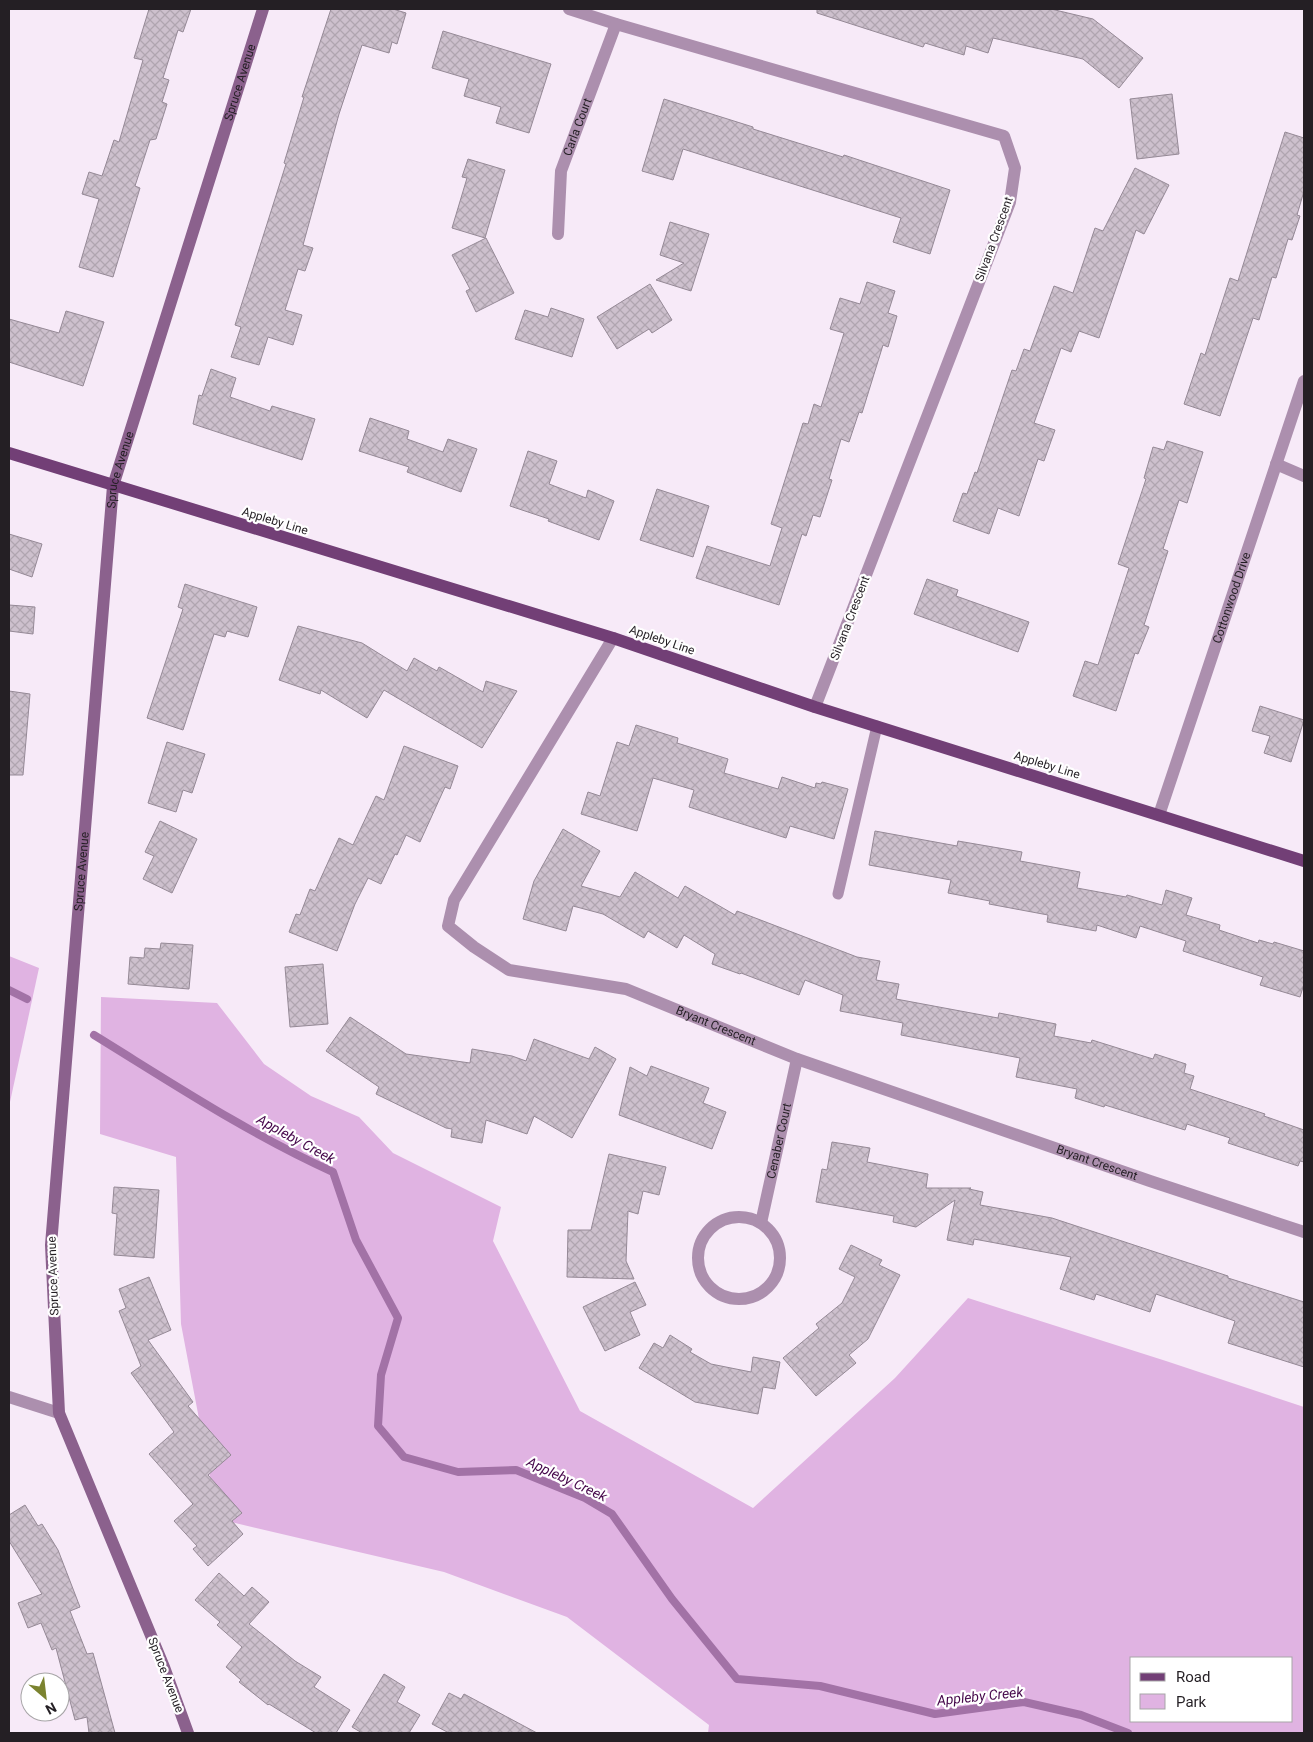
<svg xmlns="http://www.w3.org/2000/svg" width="1313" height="1742" font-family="Roboto,sans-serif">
<defs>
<pattern id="building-cross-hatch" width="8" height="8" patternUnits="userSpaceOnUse" patternTransform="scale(1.25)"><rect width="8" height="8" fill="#cdc0cd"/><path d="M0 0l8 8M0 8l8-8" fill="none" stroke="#b0a5b0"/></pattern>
</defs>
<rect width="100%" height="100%" fill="#f7eaf8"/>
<!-- park -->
<g fill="#e0b3e2" fill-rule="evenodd">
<polygon points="9,956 39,968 10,1102 9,1102"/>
<path d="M101 997 217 1003 264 1064 311 1096 359 1117 393 1153 501 1207 493 1241 580 1411 753 1508 895 1378 968 1298 1166 1361 1304 1407V1733H708L709 1725 567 1617 444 1572 218 1519 181 1324 176 1157 100 1134ZM1132 1658H1292V1721H1132Z"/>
</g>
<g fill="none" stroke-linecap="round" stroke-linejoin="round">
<!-- stream -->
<g stroke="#a272a6" stroke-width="8">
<polyline points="9,990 27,999"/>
<path d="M94 1035C172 1083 249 1134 333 1172L356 1240 398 1318 381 1375 378 1426 404 1457 458 1472 516 1470 585 1498 612 1514 672 1599 737 1679 820 1686 935 1714 1024 1702 1081 1715 1128 1733"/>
</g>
</g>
<!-- building -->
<g fill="url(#building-cross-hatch)" stroke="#958996">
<polygon points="149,9 191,9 183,32 178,30 163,78 169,80 162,102 167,104 156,139 150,140 135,186 140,188 113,277 79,267 99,199 82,194 89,172 102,176 114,140 119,142 143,60 134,58"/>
<polygon points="331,9 393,9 406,13 397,44 392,42 389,53 362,45 339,114 303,245 313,248 305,271 298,269 285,310 302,315 293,345 268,337 259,365 231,357 241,327 235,325 286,164 284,163 304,97 302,97"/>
<polygon points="817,9 1051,9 1093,19 1143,58 1119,88 1083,59 993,38 988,53 966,46 964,55 925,43 923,47 817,13"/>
<polygon points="443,31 551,64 529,133 496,123 501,107 464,96 469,79 432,68"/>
<polygon points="1172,94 1179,154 1137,159 1130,99"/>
<polygon points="664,99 753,127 753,129 843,157 844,155 950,190 930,254 893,242 901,218 683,149 673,180 642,171"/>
<polygon points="1285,132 1304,138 1304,191 1297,215 1300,216 1292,240 1288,239 1276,278 1272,277 1259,320 1253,318 1220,416 1184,404 1201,353 1205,355 1230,278 1238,281"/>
<polygon points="468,159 505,170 485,238 452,228 467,178 462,177"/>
<polygon points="1135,168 1169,185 1144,234 1136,230 1099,338 1079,331 1071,352 1061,348 1034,423 1055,430 1044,461 1038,459 1019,516 998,508 989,534 953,521 963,493 967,494 975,472 977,473 1012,370 1016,371 1024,349 1030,351 1054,286 1073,293 1095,228 1103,231"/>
<polygon points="670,222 709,234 691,291 656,280 684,263 660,255"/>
<polygon points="486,238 514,293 476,312 466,291 470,289 452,255"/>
<polygon points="867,282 895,291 888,313 897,316 888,347 883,345 862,413 859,412 849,442 841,439 829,479 832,480 820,517 813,515 806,536 802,534 779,605 696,578 707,546 770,566 782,528 771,524 803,423 808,424 814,404 821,407 844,333 830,329 840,298 860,304"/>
<polygon points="650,284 672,320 652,333 649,329 617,349 597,317"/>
<polygon points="551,308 584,319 572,357 515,339 525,310 548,317"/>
<polygon points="66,311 104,322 83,386 9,362 9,319 59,333"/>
<polygon points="211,369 236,378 230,397 270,411 272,406 315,419 302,460 193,424 199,395 202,396"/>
<polygon points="370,418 409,431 407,439 443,452 448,439 477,449 461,492 407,472 409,467 359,451"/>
<polygon points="1167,441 1203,452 1187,503 1179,500 1163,549 1168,551 1144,625 1149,627 1138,654 1135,653 1116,711 1073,696 1085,661 1098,665 1129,568 1118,564 1146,479 1144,478 1153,447 1164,450"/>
<polygon points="528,451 557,461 549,484 586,498 588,490 614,501 599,540 548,521 549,519 510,506"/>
<polygon points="657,489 709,506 693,557 640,540"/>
<polygon points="9,534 42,544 32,577 9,569"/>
<polygon points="927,579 958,590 956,596 1029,622 1018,652 914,614"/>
<polygon points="185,584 257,607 248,637 227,631 225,637 214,634 183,730 147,718 183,609 178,607"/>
<polygon points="9,605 35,607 33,634 9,631"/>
<polygon points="298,626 362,643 407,671 414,658 437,671 439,667 483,692 486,681 517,691 482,748 384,690 367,718 321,690 320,694 279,680"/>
<polygon points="9,691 30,694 23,775 9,775"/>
<polygon points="1260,706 1304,720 1291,762 1264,753 1270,736 1252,731"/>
<polygon points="636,725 678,738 677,743 728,759 724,773 778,789 782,777 815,788 816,783 821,784 822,782 848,789 834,839 790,826 786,838 689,807 694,790 653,778 637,831 581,814 588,792 600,796 617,742 629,746"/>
<polygon points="167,742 205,754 192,793 183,790 176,812 148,803"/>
<polygon points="404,746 458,766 450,789 445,787 420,842 406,835 397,855 395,854 381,884 368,878 355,904 337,951 289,932 296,914 300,915 310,889 315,891 339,838 353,845 376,796 384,800"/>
<polygon points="160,821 197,839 172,893 143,879 154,856 145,852"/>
<polygon points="563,829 600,851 581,886 620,897 635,872 678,898 685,886 735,915 737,911 857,957 880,961 876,980 899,984 896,999 998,1018 999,1013 1056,1024 1054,1036 1091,1043 1092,1040 1153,1059 1155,1054 1186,1064 1184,1073 1194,1076 1190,1089 1265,1114 1264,1116 1304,1130 1304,1162 1300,1161 1298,1166 1228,1143 1230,1138 1187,1124 1185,1130 1105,1105 1104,1107 1075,1098 1077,1089 1016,1077 1020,1058 901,1035 903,1023 840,1011 843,995 805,980 799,995 741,973 740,974 712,964 715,954 684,935 677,948 648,931 644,938 603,914 573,906 566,931 523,919 534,881"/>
<polygon points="875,831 957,846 958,841 1022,852 1020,861 1080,872 1077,888 1126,897 1127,895 1162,905 1166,890 1192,898 1186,915 1220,925 1219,930 1258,943 1259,940 1273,944 1274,942 1304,951 1304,984 1300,997 1260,985 1263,977 1183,951 1186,941 1140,926 1136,938 1097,925 1096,931 1047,922 1048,915 989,904 990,901 948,893 951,880 869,865"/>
<polygon points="161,943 193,945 189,989 128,984 130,957 144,958 145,948 160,949"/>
<polygon points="323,964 328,1024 290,1027 285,967"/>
<polygon points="350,1017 406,1054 470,1063 472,1049 512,1056 526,1061 534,1039 589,1059 595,1047 616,1059 572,1138 534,1116 527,1134 486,1120 482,1143 451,1137 452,1129 446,1128 376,1094 379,1087 326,1051"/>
<polygon points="651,1066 709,1088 703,1103 726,1112 712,1149 619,1115 630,1067 647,1076"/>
<polygon points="832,1142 870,1148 867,1162 928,1174 926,1188 971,1188 969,1189 983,1192 980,1205 1052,1218 1228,1276 1228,1278 1304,1302 1304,1367 1228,1343 1235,1321 1156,1294 1150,1312 1096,1294 1094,1300 1060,1289 1071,1257 974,1239 973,1245 947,1240 955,1200 916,1227 893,1222 894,1216 816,1202 822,1169 827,1170"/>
<polygon points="609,1154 666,1167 659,1195 643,1191 638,1214 628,1211 626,1261 634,1279 567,1277 568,1230 591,1230"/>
<polygon points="114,1187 159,1190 154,1258 114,1255 117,1214 112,1213"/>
<polygon points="851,1245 882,1260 879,1265 900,1275 868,1339 849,1355 856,1363 816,1396 783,1358 819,1328 816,1324 842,1303 855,1277 839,1269"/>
<polygon points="149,1277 171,1330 148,1340 193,1402 188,1406 231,1455 208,1475 242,1513 232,1521 243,1534 208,1566 193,1549 197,1546 174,1521 193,1504 149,1454 174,1432 131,1373 141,1366 119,1311 126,1308 119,1289"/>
<polygon points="635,1282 646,1305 630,1312 640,1335 605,1351 583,1307"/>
<polygon points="670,1335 692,1349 690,1352 711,1364 751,1372 753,1357 780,1362 775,1389 763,1387 758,1414 695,1402 639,1368 654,1343 663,1348"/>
<polygon points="25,1505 38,1526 42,1524 58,1550 80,1607 70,1611 87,1654 93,1653 115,1733 89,1733 87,1717 75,1720 56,1648 52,1650 41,1623 28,1628 18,1603 42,1594 9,1541 9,1515"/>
<polygon points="219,1573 244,1596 252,1587 269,1602 249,1624 295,1661 321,1677 314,1687 350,1710 336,1733 316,1733 269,1704 268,1705 239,1682 241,1680 226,1667 242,1647 217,1625 220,1622 195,1600"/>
<polygon points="384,1674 405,1687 397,1702 420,1715 409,1733 362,1733 352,1727"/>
<polygon points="449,1693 461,1699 464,1694 537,1733 449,1733 432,1724"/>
</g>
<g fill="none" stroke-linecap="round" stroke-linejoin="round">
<!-- lane -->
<polyline stroke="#ac8fae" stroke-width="11" points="838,894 877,726"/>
<!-- street -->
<g stroke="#ac8fae" stroke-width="12">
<polyline points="569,9 616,24 1004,136 1015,168 1010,202 815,707"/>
<path id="s1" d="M558 234 561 171 616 24"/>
<polyline points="1276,464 1304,476"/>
<path id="s2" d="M613 638 454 900 448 926 474 947 509 970 626 989 797 1059 1150 1181 1304 1232"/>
<path id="s3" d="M1159 815 1304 381"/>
<circle cx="739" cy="1258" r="41"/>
<path id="s4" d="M761 1223 797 1059"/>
<polyline points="9,1397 59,1413"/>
</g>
<!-- secondary -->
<path stroke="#8b618d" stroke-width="12" id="s5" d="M188 1733 164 1667 59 1413 51 1245 113 486 263 9"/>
<!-- primary -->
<polyline stroke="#723f76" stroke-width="12" points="9,453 613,638 815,707 1304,861"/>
</g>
<g text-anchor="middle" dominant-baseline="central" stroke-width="4.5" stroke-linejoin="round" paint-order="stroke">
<!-- street labels -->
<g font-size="12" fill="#241f24" stroke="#fff">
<text stroke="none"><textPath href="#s5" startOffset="1698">Spruce Avenue</textPath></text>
<text stroke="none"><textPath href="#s1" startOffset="110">Carla Court</textPath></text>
<text transform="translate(994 239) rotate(-70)">Silvana Crescent</text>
<text stroke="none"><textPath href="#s5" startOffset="1292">Spruce Avenue</textPath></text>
<text transform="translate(275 521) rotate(17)">Appleby Line</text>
<text stroke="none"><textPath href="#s3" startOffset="229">Cottonwood Drive</textPath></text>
<text transform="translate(850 618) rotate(-69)">Silvana Crescent</text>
<text transform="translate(662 640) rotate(19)">Appleby Line</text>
<text transform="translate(1047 765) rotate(17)">Appleby Line</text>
<text stroke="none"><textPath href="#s5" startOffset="888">Spruce Avenue</textPath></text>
<text stroke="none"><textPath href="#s2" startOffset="624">Bryant Crescent</textPath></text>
<text stroke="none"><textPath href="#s4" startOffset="84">Cenaber Court</textPath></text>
<text stroke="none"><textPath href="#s2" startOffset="1029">Bryant Crescent</textPath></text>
<text transform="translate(53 1276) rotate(-92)">Spruce Avenue</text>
<text transform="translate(166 1675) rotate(69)">Spruce Avenue</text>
</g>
<!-- water labels -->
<g font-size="14" font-style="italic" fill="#46084b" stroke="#fff">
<text transform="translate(296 1139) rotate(29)">Appleby Creek</text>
<text transform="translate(567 1479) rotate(25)">Appleby Creek</text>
<text transform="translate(980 1696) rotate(-6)">Appleby Creek</text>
</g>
</g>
<!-- border -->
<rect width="1313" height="1742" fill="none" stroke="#241f24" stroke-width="20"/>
<!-- legend -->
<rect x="1130" y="1657" width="162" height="65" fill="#ffffff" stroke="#a7a5a7"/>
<rect x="1140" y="1673" width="25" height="8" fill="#723f76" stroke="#a7a5a7"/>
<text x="1176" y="1682" font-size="15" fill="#241f24">Road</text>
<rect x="1140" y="1694" width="25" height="15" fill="#e0b3e2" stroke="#a7a5a7"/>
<text x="1176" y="1707" font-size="15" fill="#241f24">Park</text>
<!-- north arrow -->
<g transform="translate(45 1697) rotate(152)"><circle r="24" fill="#ffffff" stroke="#a7a5a7"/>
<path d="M0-4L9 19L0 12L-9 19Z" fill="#7b832f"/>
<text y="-8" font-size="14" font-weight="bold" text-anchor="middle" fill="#241f24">N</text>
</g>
</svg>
